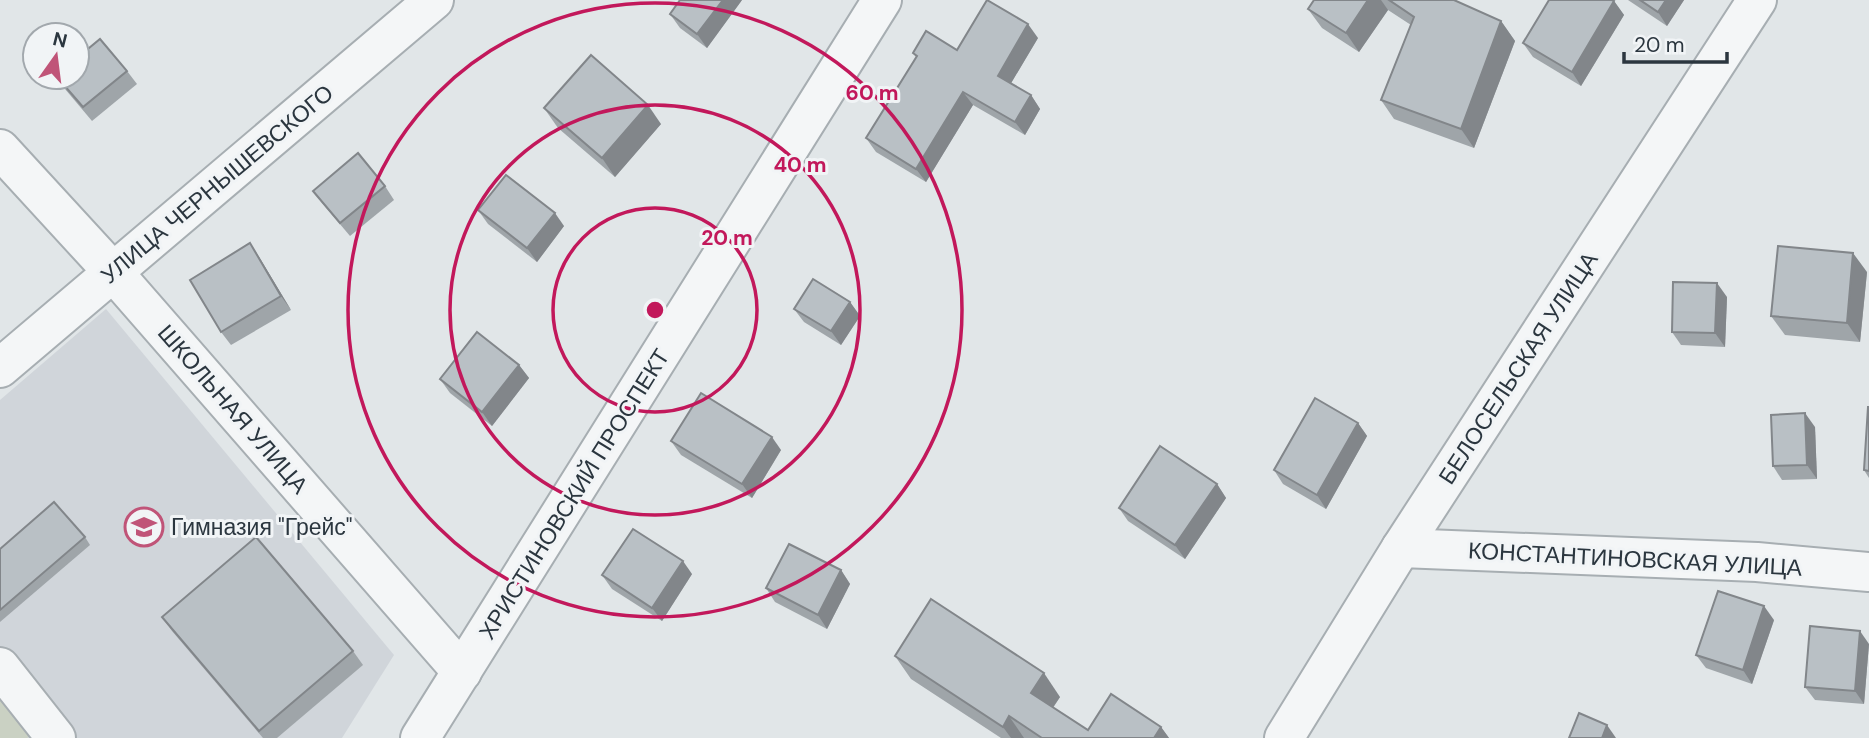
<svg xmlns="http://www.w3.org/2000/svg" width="1869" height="738" font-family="'DM Sans',sans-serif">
<rect width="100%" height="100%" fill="#e1e6e8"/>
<polygon fill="#d0d5da" points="106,309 394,655 342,738 0,738 0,400"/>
<polygon fill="#cad1c3" points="0,673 40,729 27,738 0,738"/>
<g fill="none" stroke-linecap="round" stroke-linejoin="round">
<defs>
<g id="minor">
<polyline points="0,149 113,272 462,672"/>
<polyline points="0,368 434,0"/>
<polyline points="1401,548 1757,562 1869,572"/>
<polyline points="0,667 56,738"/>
<polyline points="420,738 882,0"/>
<polyline points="1284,738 1401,548 1757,0"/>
</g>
</defs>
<use href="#minor" stroke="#a7aeb2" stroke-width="42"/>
<use href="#minor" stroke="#f4f6f7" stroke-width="38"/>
</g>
<g fill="#9fa5a9">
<polygon points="742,0 707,48 680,28 670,14"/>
<polygon points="1314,0 1454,0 1501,21 1515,41 1474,148 1394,119 1381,100 1411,25 1388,10 1359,52 1322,28 1308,9"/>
<polygon points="1628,0 1684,0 1667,26"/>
<polygon points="1614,1 1624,15 1581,86 1533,57 1523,43"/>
<polygon points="1038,38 1011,83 1031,95 1040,109 1025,135 973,105 926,182 876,152 866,138 916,57 913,53 957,50"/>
<polygon points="127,71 137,84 92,121 65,89 57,77"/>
<polygon points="544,108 661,124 615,177 558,128"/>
<polygon points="385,186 394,200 350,236 323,204 313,191"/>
<polygon points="478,210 564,226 537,262 488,224"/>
<polygon points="259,257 291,310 231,345 221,332"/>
<polygon points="1867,272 1860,342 1785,335 1771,316"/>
<polygon points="1727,297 1725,347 1681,345 1672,332"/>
<polygon points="850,302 860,316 841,345 804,322 794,309"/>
<polygon points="519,365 529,378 492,426 450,393 440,379"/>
<polygon points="1869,407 1869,478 1864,470"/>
<polygon points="1358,423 1367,436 1326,509 1283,484 1274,470"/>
<polygon points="1815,427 1817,479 1782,480 1773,466"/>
<polygon points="671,441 781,450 752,498 681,455"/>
<polygon points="1217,484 1226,498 1185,559 1128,521 1119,508"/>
<polygon points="85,537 90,545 0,622 0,549"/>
<polygon points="841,570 850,584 827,629 775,602 766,588"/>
<polygon points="692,574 662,621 612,589 602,575"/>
<polygon points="162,617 353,651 363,665 277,738 263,738 172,631"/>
<polygon points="1774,620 1752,684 1706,668 1696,655"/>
<polygon points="1869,644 1864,704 1815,700 1805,687"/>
<polygon points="895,656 1060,697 1053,708 1088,730 1161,727 1169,738 1001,738 911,679"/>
</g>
<g fill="#82868a">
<polygon points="723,0 742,0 707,48 697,34"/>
<polygon points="1368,0 1381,0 1388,10 1359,52 1346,33"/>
<polygon points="1666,0 1684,0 1667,26 1658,12"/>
<polygon points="1614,1 1624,15 1581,86 1572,72"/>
<polygon points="1501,21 1515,41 1474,148 1461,129"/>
<polygon points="1028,24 1038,38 1007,90 998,76"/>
<polygon points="963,92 973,105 926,182 916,169"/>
<polygon points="1031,95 1040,109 1025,135 1015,122"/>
<polygon points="648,105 661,124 615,177 602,158"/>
<polygon points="555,213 564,226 537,262 527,248"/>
<polygon points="250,243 259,257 291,310 281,296"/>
<polygon points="1853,253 1867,272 1860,342 1847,323"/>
<polygon points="1717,283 1727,297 1725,347 1715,333"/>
<polygon points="850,302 860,316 841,345 831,331"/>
<polygon points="519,365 529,378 492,426 482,412"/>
<polygon points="1805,413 1815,427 1817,479 1807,465"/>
<polygon points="1358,423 1367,436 1326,509 1317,495"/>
<polygon points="772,437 781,450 752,498 742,484"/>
<polygon points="1217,484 1226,498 1185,559 1175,545"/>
<polygon points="683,561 692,574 662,621 652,608"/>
<polygon points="841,570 850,584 827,629 818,615"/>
<polygon points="1764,606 1774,620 1752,684 1743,670"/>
<polygon points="1860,631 1869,644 1864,704 1855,691"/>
<polygon points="1044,673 1060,697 1047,716 1031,693"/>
<polygon points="1009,716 1024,738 1011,738 1003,727"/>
<polygon points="1607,725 1616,738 1602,738"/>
<polygon points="1161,727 1169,738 1154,738"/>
</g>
<g fill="#b9c0c5" stroke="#82868a" stroke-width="2">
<polygon points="680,0 723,0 697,34 670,14"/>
<polygon points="987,0 1028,24 998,76 1031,95 1015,122 963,92 916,169 866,138 917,56 913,53 926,31 957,50"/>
<polygon points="1314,0 1368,0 1346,33 1308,9"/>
<polygon points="1389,0 1454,0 1501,21 1461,129 1381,100 1414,17"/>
<polygon points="1549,0 1612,0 1614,1 1572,72 1523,43"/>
<polygon points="1640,0 1666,0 1658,12"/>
<polygon points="100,39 127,71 83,107 57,77 77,77 77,58"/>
<polygon points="591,55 648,105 602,158 544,108"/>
<polygon points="358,153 385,186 340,223 313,191"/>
<polygon points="506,175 555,213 527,248 478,210"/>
<polygon points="250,243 281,296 221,332 190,280"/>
<polygon points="1778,246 1853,253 1847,323 1771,316"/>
<polygon points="813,279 850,302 831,331 794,309"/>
<polygon points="1673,282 1717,283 1715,333 1672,332"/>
<polygon points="477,332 519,365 482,412 440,379"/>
<polygon points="701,393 772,437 742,484 671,441"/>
<polygon points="1315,398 1358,423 1317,495 1274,470"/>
<polygon points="1868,407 1869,407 1869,471 1864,470"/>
<polygon points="1805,413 1807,465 1773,466 1771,415"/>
<polygon points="1160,446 1217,484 1175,545 1119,508"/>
<polygon points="54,502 85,537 0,610 0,549"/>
<polygon points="633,529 683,561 652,608 602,575"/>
<polygon points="256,537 353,651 259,731 162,617"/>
<polygon points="789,544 841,570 818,615 766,588"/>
<polygon points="1718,591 1764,606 1743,670 1696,655"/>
<polygon points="931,599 1044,673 1031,693 1088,730 1111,694 1161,727 1154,738 1042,738 1009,716 1003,727 895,656"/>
<polygon points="1810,626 1860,631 1855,691 1805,687"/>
<polygon points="1579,713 1607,725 1602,738 1569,738"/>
</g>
<g fill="none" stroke="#c2185b" stroke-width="3.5">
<circle cx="655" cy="310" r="102"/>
<circle cx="655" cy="310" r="205"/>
<circle cx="655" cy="310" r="307"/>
</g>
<defs>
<symbol id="school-ring" viewBox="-11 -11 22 22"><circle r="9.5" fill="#f1f4f6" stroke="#c05478" stroke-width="1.5"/><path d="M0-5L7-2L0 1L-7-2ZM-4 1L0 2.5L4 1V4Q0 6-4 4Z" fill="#c05478"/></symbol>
</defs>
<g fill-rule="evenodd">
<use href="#school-ring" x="122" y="505" width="44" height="44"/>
</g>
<g text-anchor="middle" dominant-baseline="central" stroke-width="6" stroke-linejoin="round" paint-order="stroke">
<g font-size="23" fill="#2b363f" stroke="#f1f4f6">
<text transform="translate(217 184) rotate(-40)">УЛИЦА ЧЕРНЫШЕВСКОГО</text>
<text transform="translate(1518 368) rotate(-57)">БЕЛОСЕЛЬСКАЯ УЛИЦА</text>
<text transform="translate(233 409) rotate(49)">ШКОЛЬНАЯ УЛИЦА</text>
<text transform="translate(574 494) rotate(-58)">ХРИСТИНОВСКИЙ ПРОСПЕКТ</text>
<text transform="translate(1635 559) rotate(3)">КОНСТАНТИНОВСКАЯ УЛИЦА</text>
</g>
<g font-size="23" fill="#2b363f" stroke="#f1f4f6" text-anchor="start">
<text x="171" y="527">Гимназия "Грейс"</text>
</g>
</g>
<circle cx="655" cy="310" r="10" fill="#c2185b" stroke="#f1f4f6" stroke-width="3.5"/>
<g font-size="21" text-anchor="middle" font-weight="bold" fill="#c2185b" stroke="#f1f4f6" stroke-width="6" stroke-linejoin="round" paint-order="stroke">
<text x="872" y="100">60 m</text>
<text x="800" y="172">40 m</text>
<text x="727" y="245">20 m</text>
</g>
<g transform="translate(56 56) rotate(14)"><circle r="33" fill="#f1f4f6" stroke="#a2a8ad" stroke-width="2"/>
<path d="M0-5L12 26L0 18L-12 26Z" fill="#c05478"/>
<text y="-10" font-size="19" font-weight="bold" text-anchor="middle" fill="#2b363f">N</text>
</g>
<path d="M1624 52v10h103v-10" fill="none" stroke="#2b363f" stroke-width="3.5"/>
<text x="1634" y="52" font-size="21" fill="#2b363f" stroke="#f1f4f6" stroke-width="5" paint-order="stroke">20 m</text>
</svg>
